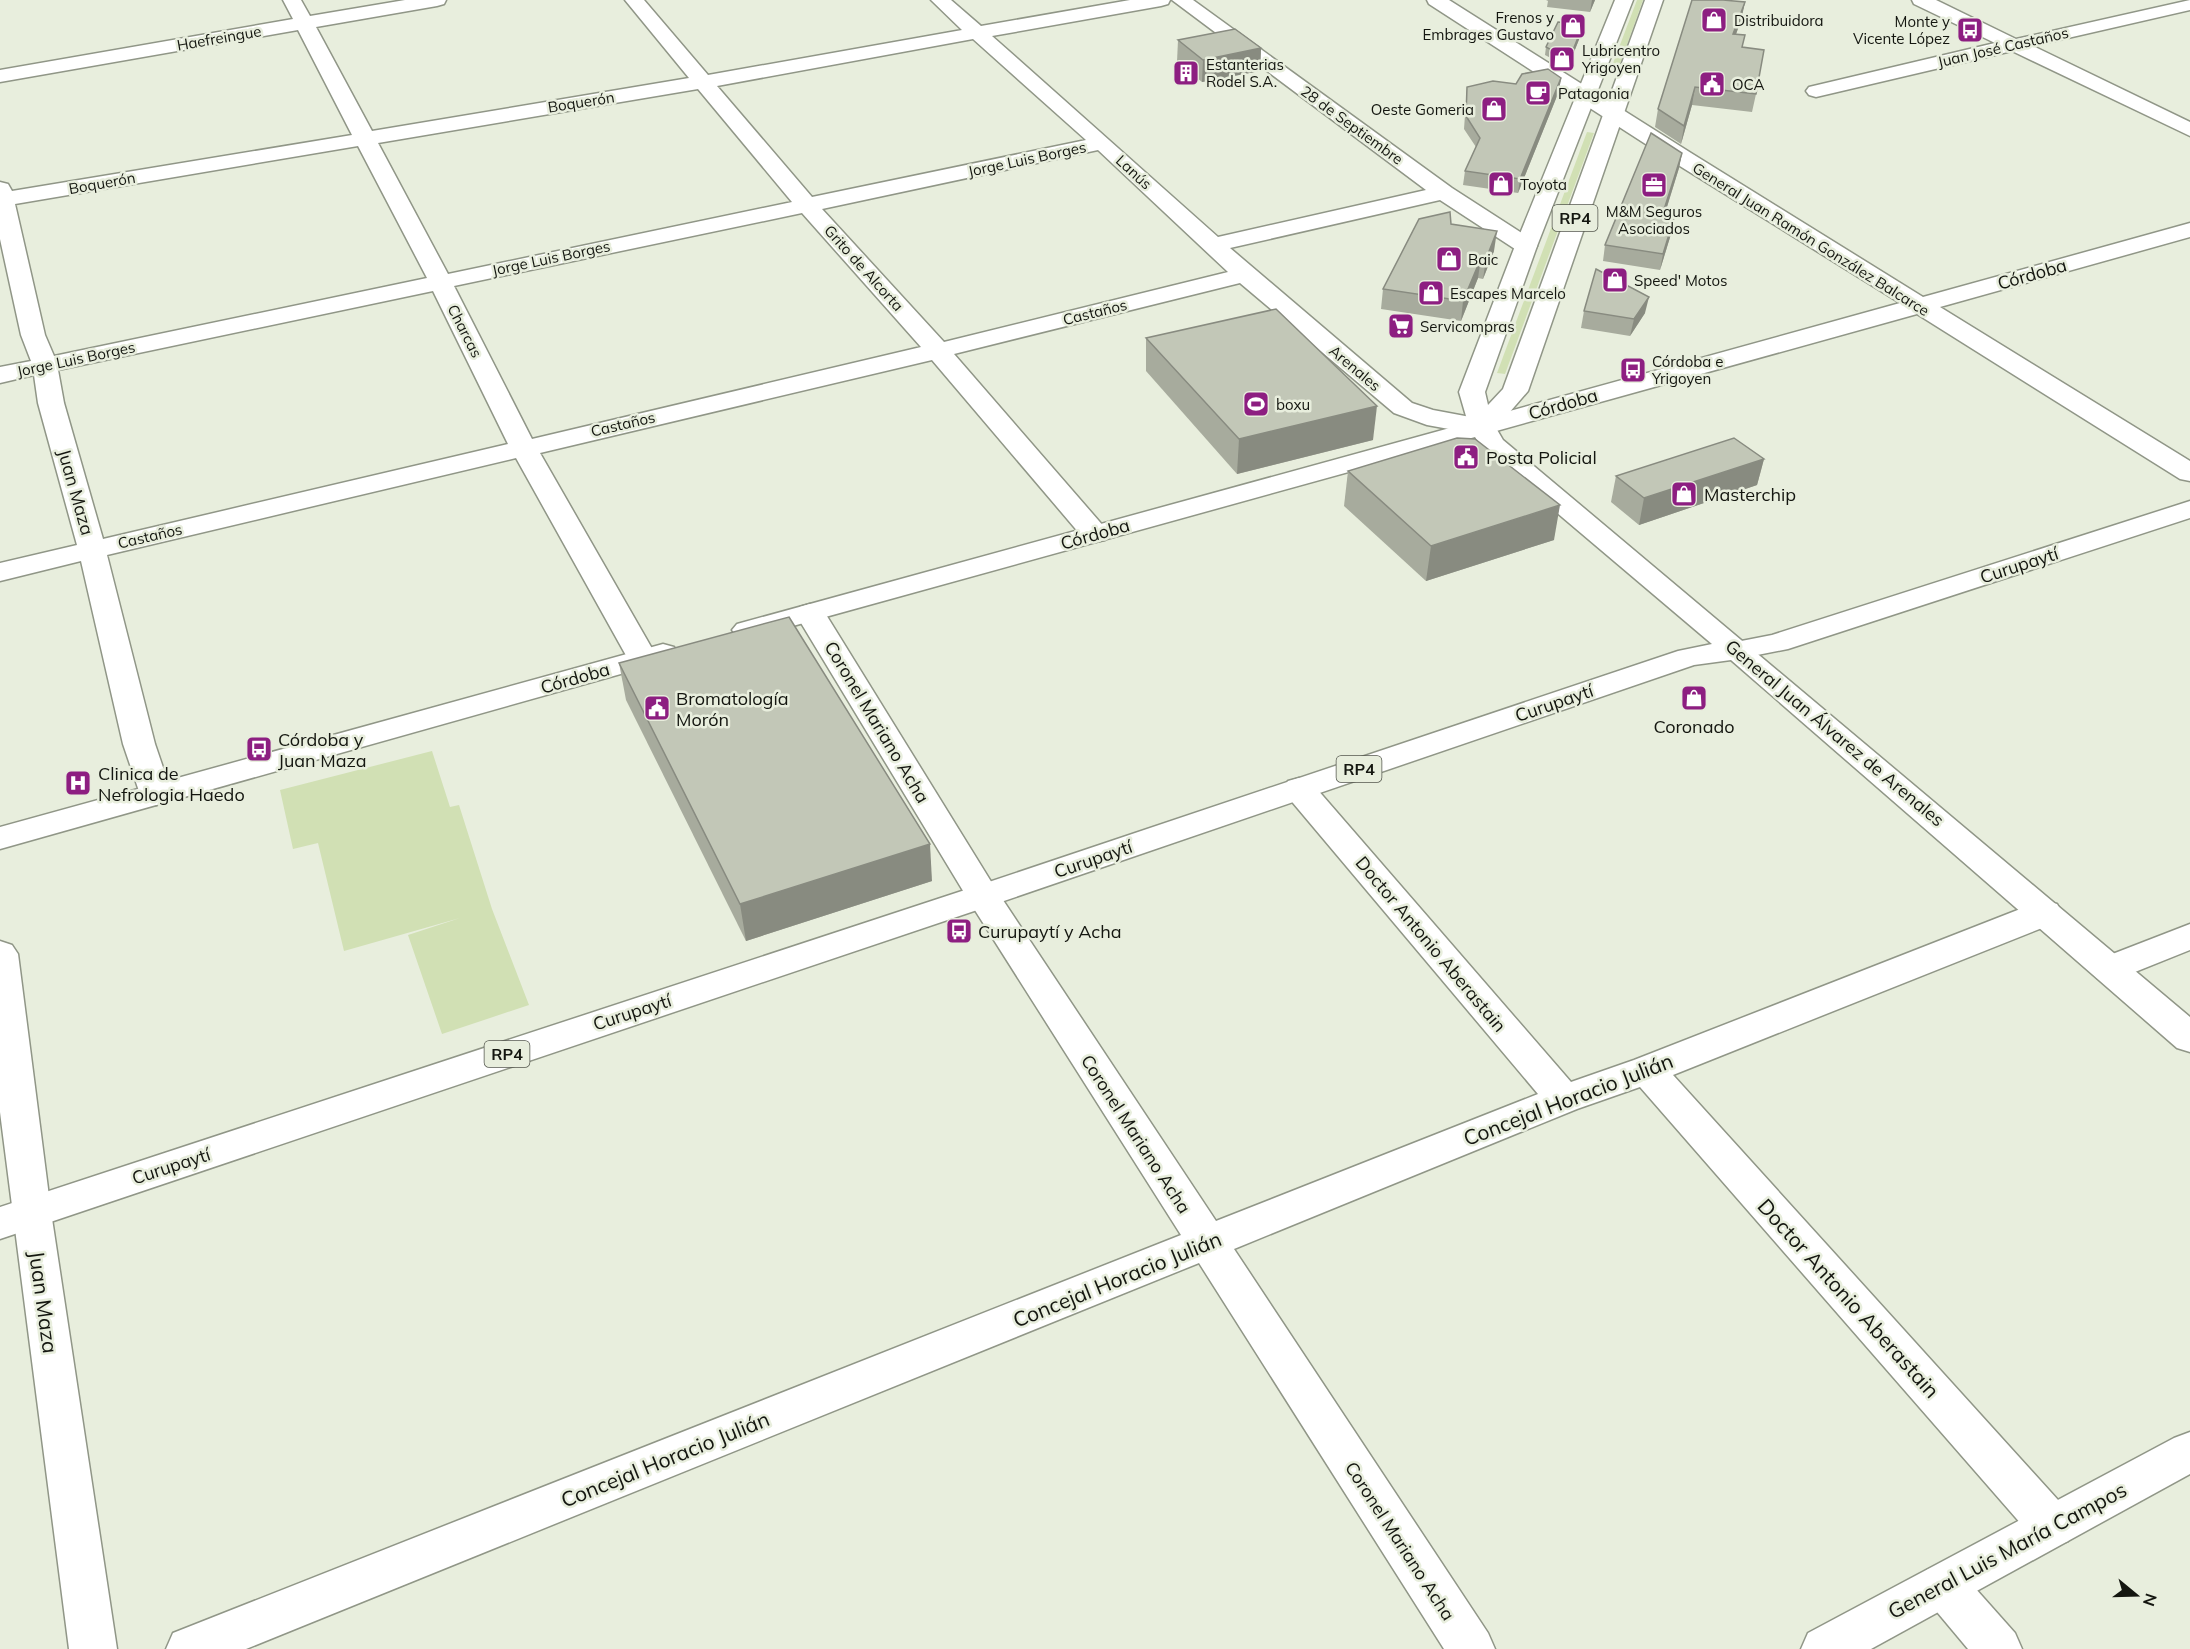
<svg xmlns="http://www.w3.org/2000/svg" width="2190" height="1649" font-family="Mulish,sans-serif">
<rect width="100%" height="100%" fill="#e8eedd"/>
<g fill="#d1e0b4">
<polygon points="1637,0 1643,0 1619,67 1612,66"/>
<polygon points="1587,132 1594,133 1505,374 1497,373"/>
<polygon points="432,751 450,807 459,805 492,909 529,1005 442,1034 408,935 460,918 344,951 318,843 293,849 280,790"/>
</g>
<g fill="none" stroke-linecap="round" stroke-linejoin="round">
<defs>
<g id="minor">
<path d="M283,0H301L310,16L405,0H446L444,4L437,6L316,27L372,131L689,78L625,0H644L708,75L962,30L931,0H951L981,26L1130,0H1170L1168,4L1161,6L992,36L1218,237L1426,190L1172,0H1193L1452,188L1534,241L1537,246L1534,251L1526,253L1518,251L1440,200L1230,248L1412,403L1433,410L1481,419L1900,303L1675,163L1429,4L1427,0H1449L1691,153L1923,297L2190,223V237L1940,307L2190,461V481L2180,479L1917,314L1482,435L1427,425L1394,413L1240,283L954,354L1105,528L1109,534L1105,540L1095,542L1085,540L932,360L540,453L658,659L654,666L643,668L632,666L628,659L516,458L107,555L155,744L172,794L167,802L156,805L145,802L140,794L123,744L81,561L0,581V563L77,545L38,403L34,375L0,383V367L31,361L21,335L0,239V182L8,184L12,191L352,135L298,30L0,82V70L293,19ZM973,39L1086,140L812,197L717,86ZM698,89L792,202L448,274L378,143ZM358,146L427,278L54,356L45,335L15,204ZM1098,150L1228,272L944,342L822,209ZM802,213L921,347L532,439L454,286ZM433,291L508,444L103,539L64,403L58,370Z"/>
<polygon points="1912,0 1936,0 2016,39 2190,0 2190,10 2033,46 2190,122 2190,136 2012,51 1816,97 1809,95 1806,91 1809,87 1995,43 1914,4"/>
<polygon points="2190,501 2190,518 1788,649 1737,659 1726,656 1722,650 1726,644 1772,635"/>
<polygon points="810,604 820,607 825,613 995,888 1216,1221 1538,1094 1288,797 1283,789 1288,781 1299,778 1310,781 1571,1082 1634,1060 2033,904 2045,901 2057,904 2062,913 2057,922 1673,1075 2068,1511 2075,1526 2068,1541 2052,1547 2036,1541 1640,1087 1577,1109 1234,1249 1488,1633 1495,1649 1444,1649 1199,1263 246,1649 166,1649 173,1633 1181,1235 971,904 795,613 800,607"/>
<polygon points="2190,924 2190,950 2110,982 2097,978 2092,969 2097,960"/>
<polygon points="0,941 12,945 18,954 51,1212 117,1649 69,1649 0,1112"/>
<polygon points="1943,1563 1959,1570 2015,1633 2022,1649 1968,1649 1927,1600 1920,1585 1927,1570"/>
</g>
<g id="major">
<polygon points="1615,0 1633,0 1537,246 1485,392 1488,405 1503,389 1645,0 1663,0 1528,391 1496,428 1503,440 2190,1017 2190,1052 2177,1048 1731,660 1694,665 995,904 0,1239 0,1207 971,888 1678,651 1712,644 1484,451 1475,437 757,636 747,639 737,636 732,630 737,624 1468,423 1459,392 1515,246"/>
<polygon points="663,644 674,647 678,653 674,659 0,849 0,827"/>
<polygon points="2190,1432 2190,1474 1871,1649 1801,1649 1808,1633 2174,1438"/>
</g>
</defs>
<use href="#minor" stroke="#909687" stroke-width="3"/>
<use href="#major" stroke="#909687" stroke-width="3"/>
<use href="#minor" fill="#fff" fill-rule="evenodd"/>
<use href="#major" fill="#fff" fill-rule="evenodd"/>
</g>
<g fill="#a7ab9d">
<polygon points="1546,0 1595,0 1590,12 1547,7 1548,1"/>
<polygon points="1745,2 1741,20 1736,34 1742,47 1756,94 1752,112 1692,105 1681,144 1655,127 1658,109"/>
<polygon points="1583,25 1582,32 1568,67 1545,55 1546,47"/>
<polygon points="1178,40 1261,48 1260,71 1202,82 1177,62"/>
<polygon points="1561,78 1559,91 1518,193 1463,185 1465,171 1476,147 1464,129 1467,87 1516,84"/>
<polygon points="1682,153 1679,168 1664,217 1674,218 1671,234 1660,270 1603,261 1605,245"/>
<polygon points="1451,224 1494,251 1483,279 1478,278 1461,321 1381,309 1383,289"/>
<polygon points="1584,311 1645,313 1630,336 1581,328"/>
<polygon points="1146,338 1373,440 1237,474 1146,371"/>
<polygon points="1764,459 1757,485 1639,525 1611,502 1616,476"/>
<polygon points="1348,471 1554,540 1426,581 1344,506"/>
<polygon points="619,663 932,881 746,941 626,700"/>
</g>
<g fill="#888b80">
<polygon points="1592,0 1595,0 1590,12"/>
<polygon points="1745,2 1741,20 1730,51 1733,34"/>
<polygon points="1583,25 1582,32 1568,67 1569,60"/>
<polygon points="1261,48 1260,71 1202,82 1203,60"/>
<polygon points="1561,78 1559,91 1518,193 1520,179"/>
<polygon points="1695,87 1692,105 1681,144 1684,126"/>
<polygon points="1682,153 1679,168 1659,232 1662,216"/>
<polygon points="1674,218 1671,234 1660,270 1663,254"/>
<polygon points="1497,231 1494,251 1483,279 1486,259"/>
<polygon points="1481,258 1478,278 1461,321 1463,301"/>
<polygon points="1649,297 1645,313 1630,336 1634,319"/>
<polygon points="1377,406 1373,440 1237,474 1239,439"/>
<polygon points="1764,459 1757,485 1639,525 1644,498"/>
<polygon points="1560,505 1554,540 1426,581 1431,546"/>
<polygon points="930,844 932,881 746,941 740,904"/>
</g>
<g fill="#c2c7b7" stroke="#888b80" stroke-width="1.5">
<polygon points="1692,0 1723,0 1745,2 1733,34 1745,35 1742,47 1764,50 1756,94 1695,87 1684,126 1658,109"/>
<polygon points="1558,22 1583,25 1569,60 1546,47"/>
<polygon points="1235,29 1261,48 1203,60 1178,40"/>
<polygon points="1548,69 1561,78 1520,179 1465,171 1480,138 1466,116 1467,87 1493,81 1516,84 1522,74"/>
<polygon points="1651,133 1682,153 1662,216 1674,218 1663,254 1605,245"/>
<polygon points="1450,212 1451,224 1497,231 1486,259 1481,258 1463,301 1383,289 1419,219"/>
<polygon points="1596,269 1649,297 1634,319 1584,311"/>
<polygon points="1276,309 1377,406 1239,439 1146,338"/>
<polygon points="1457,438 1475,439 1560,505 1431,546 1348,471"/>
<polygon points="1734,438 1764,459 1644,498 1616,476"/>
<polygon points="789,617 930,844 740,904 619,663"/>
</g>
<defs>
<symbol id="shop-square" viewBox="-11 -11 22 22"><rect x="-9" y="-9" width="18" height="18" rx="4" fill="#8d1e81" stroke="#e8eedd"/><path d="M-5-2.5h2.3a2.7 3.5 0 0 1 5.4 0H5L5.5 6h-11ZM-1.5-2.5h3a1.5 2.3 0 0 0-3 0Z" fill="#fff"/></symbol>
<symbol id="bus-square" viewBox="-11 -11 22 22"><rect x="-9" y="-9" width="18" height="18" rx="4" fill="#8d1e81" stroke="#e8eedd"/><path d="M-5-6H5V4H4V6H2V4H-2V6H-4V4H-5ZM-3.5-4V0h7V-4ZM-3.5 1.2v1.5H-2V1.2ZM2 1.2v1.5H3.5V1.2Z" fill="#fff"/></symbol>
<symbol id="building-square" viewBox="-11 -11 22 22"><rect x="-9" y="-9" width="18" height="18" rx="4" fill="#8d1e81" stroke="#e8eedd"/><path d="M-4-6H4V6H1V3H-1V6H-4ZM-2.5-4.3h1.7v1.8h-1.7ZM.8-4.3h1.7v1.8H.8ZM-2.5-1h1.7V.8h-1.7ZM.8-1h1.7V.8H.8Z" fill="#fff"/></symbol>
<symbol id="civic-square" viewBox="-11 -11 22 22"><rect x="-9" y="-9" width="18" height="18" rx="4" fill="#8d1e81" stroke="#e8eedd"/><path d="M-.6-6.5H3V-4.5H.6V-3L4-1V1h2V6H-6V1h2V-1L-.6-3ZM-1.2 2.5V6h2.4V2.5Z" fill="#fff"/></symbol>
<symbol id="cafe-square" viewBox="-11 -11 22 22"><rect x="-9" y="-9" width="18" height="18" rx="4" fill="#8d1e81" stroke="#e8eedd"/><path d="M-5.5-4.5H6V0H3Q3 3.5 0 3.5H-2.5Q-5.5 3.5-5.5 0ZM3-3.2v2h1.7v-2ZM-6 4.5H4V6H-6Z" fill="#fff"/></symbol>
<symbol id="office-square" viewBox="-11 -11 22 22"><rect x="-9" y="-9" width="18" height="18" rx="4" fill="#8d1e81" stroke="#e8eedd"/><path d="M-6-3h4V-5.5h4V-3h4V5H-6ZM-1-4.5V-3h2v-1.5ZM-6 0V1H6V0Z" fill="#fff"/></symbol>
<symbol id="supermarket-square" viewBox="-11 -11 22 22"><rect x="-9" y="-9" width="18" height="18" rx="4" fill="#8d1e81" stroke="#e8eedd"/><path d="M-6-5.5h2.5l.6 2H6L4.5 2H-2.5L-4.4-4H-6ZM-1.5 3.2a1.3 1.3 0 1 0 .1 0ZM3 3.2a1.3 1.3 0 1 0 .1 0Z" fill="#fff"/></symbol>
<symbol id="stadium-square" viewBox="-11 -11 22 22"><rect x="-9" y="-9" width="18" height="18" rx="4" fill="#8d1e81" stroke="#e8eedd"/><path d="M0-5a6.5 5 0 1 0 0 10a6.5 5 0 1 0 0-10ZM-3.5-1.8h7v3.6h-7Z" fill="#fff"/></symbol>
<symbol id="hospital-square" viewBox="-11 -11 22 22"><rect x="-9" y="-9" width="18" height="18" rx="4" fill="#8d1e81" stroke="#e8eedd"/><path d="M-5-5h3v3.5h4V-5h3V5h-3V1.5h-4V5h-3Z" fill="#fff"/></symbol>
</defs>
<g fill-rule="evenodd">
<use href="#shop-square" x="1699" y="5" width="30" height="30"/>
<use href="#shop-square" x="1558" y="11" width="30" height="30"/>
<use href="#bus-square" x="1955" y="15" width="30" height="30"/>
<use href="#shop-square" x="1547" y="44" width="30" height="30"/>
<use href="#building-square" x="1171" y="58" width="30" height="30"/>
<use href="#civic-square" x="1697" y="69" width="30" height="30"/>
<use href="#cafe-square" x="1523" y="78" width="30" height="30"/>
<use href="#shop-square" x="1479" y="94" width="30" height="30"/>
<use href="#shop-square" x="1486" y="169" width="30" height="30"/>
<use href="#office-square" x="1639" y="170" width="30" height="30"/>
<use href="#shop-square" x="1434" y="244" width="30" height="30"/>
<use href="#shop-square" x="1600" y="265" width="30" height="30"/>
<use href="#shop-square" x="1416" y="278" width="30" height="30"/>
<use href="#supermarket-square" x="1386" y="311" width="30" height="30"/>
<use href="#bus-square" x="1618" y="355" width="30" height="30"/>
<use href="#stadium-square" x="1241" y="389" width="30" height="30"/>
<use href="#civic-square" x="1451" y="442" width="30" height="30"/>
<use href="#shop-square" x="1669" y="479" width="30" height="30"/>
<use href="#shop-square" x="1679" y="683" width="30" height="30"/>
<use href="#civic-square" x="642" y="693" width="30" height="30"/>
<use href="#bus-square" x="244" y="734" width="30" height="30"/>
<use href="#hospital-square" x="63" y="768" width="30" height="30"/>
<use href="#bus-square" x="944" y="916" width="30" height="30"/>
</g>
<g text-anchor="middle" dominant-baseline="central" stroke-width="5" stroke-linejoin="round" paint-order="stroke">
<g font-size="15" fill="#141610" stroke="#e8eedd" text-anchor="start">
<text x="1554" y="17" text-anchor="end">Frenos y<tspan x="1554" dy="17">Embrages Gustavo</tspan></text>
<text x="1734" y="20">Distribuidora</text>
<text x="1950" y="21" text-anchor="end">Monte y<tspan x="1950" dy="17">Vicente López</tspan></text>
<text x="1582" y="50">Lubricentro<tspan x="1582" dy="17">Yrigoyen</tspan></text>
<text x="1206" y="64">Estanterias<tspan x="1206" dy="17">Rodel S.A.</tspan></text>
<text x="1732" y="84">OCA</text>
<text x="1558" y="93">Patagonia</text>
<text x="1474" y="109" text-anchor="end">Oeste Gomeria</text>
<text x="1520" y="184">Toyota</text>
<text x="1654" y="211" text-anchor="middle">M&amp;M Seguros<tspan x="1654" dy="17">Asociados</tspan></text>
<text x="1468" y="259">Baic</text>
<text x="1634" y="280">Speed' Motos</text>
<text x="1450" y="293">Escapes Marcelo</text>
<text x="1420" y="326">Servicompras</text>
<text x="1652" y="361">Córdoba e<tspan x="1652" dy="17">Yrigoyen</tspan></text>
<text x="1276" y="404">boxu</text>
</g>
<g font-size="15" fill="#141610" stroke="#e8eedd">
<text transform="translate(219 38) rotate(-10)">Haefreingue</text>
<text transform="translate(2003 47) rotate(-13)">Juan José Castaños</text>
<text transform="translate(581 102) rotate(-9)">Boquerón</text>
<text transform="translate(1352 125) rotate(36)">28 de Septiembre</text>
<text transform="translate(1027 159) rotate(-12)">Jorge Luis Borges</text>
<text transform="translate(1134 172) rotate(43)">Lanús</text>
<text transform="translate(102 183) rotate(-10)">Boquerón</text>
<text transform="translate(1811 239) rotate(32)">General Juan Ramón González Balcarce</text>
<text transform="translate(551 258) rotate(-12)">Jorge Luis Borges</text>
<text transform="translate(864 268) rotate(48)">Grito de Alcorta</text>
<text transform="translate(1095 312) rotate(-14)">Castaños</text>
<text transform="translate(465 331) rotate(63)">Charcas</text>
<text transform="translate(76 359) rotate(-12)">Jorge Luis Borges</text>
<text transform="translate(1355 368) rotate(40)">Arenales</text>
<text transform="translate(623 424) rotate(-13)">Castaños</text>
<text transform="translate(150 536) rotate(-13)">Castaños</text>
</g>
<g fill="#e8eedd" stroke="#54574e" stroke-width="1.5">
<rect x="1552.5" y="205" width="45" height="26" rx="4.5"/>
<rect x="1336.5" y="756" width="45" height="26" rx="4.5"/>
<rect x="484.5" y="1041" width="45" height="26" rx="4.5"/>
</g>
<g font-size="16" font-weight="bold" fill="#141610">
<text x="1575" y="218">RP4</text>
<text x="1359" y="769">RP4</text>
<text x="507" y="1054">RP4</text>
</g>
<g font-size="18" fill="#141610" stroke="#e8eedd">
<text transform="translate(2032 274) rotate(-16)">Córdoba</text>
<text transform="translate(1563 404) rotate(-16)">Córdoba</text>
<text transform="translate(76 492) rotate(74)">Juan Maza</text>
<text transform="translate(1095 534) rotate(-16)">Córdoba</text>
<text transform="translate(2019 565) rotate(-18)">Curupaytí</text>
<text transform="translate(575 678) rotate(-16)">Córdoba</text>
<text transform="translate(1554 703) rotate(-19)">Curupaytí</text>
<text transform="translate(877 722) rotate(59)">Coronel Mariano Acha</text>
<text transform="translate(1835 733) rotate(40)">General Juan Álvarez de Arenales</text>
<text transform="translate(1093 859) rotate(-19)">Curupaytí</text>
<text transform="translate(1431 944) rotate(50)">Doctor Antonio Aberastain</text>
<text transform="translate(632 1012) rotate(-18)">Curupaytí</text>
<text transform="translate(1136 1134) rotate(57)">Coronel Mariano Acha</text>
<text transform="translate(171 1166) rotate(-18)">Curupaytí</text>
<text transform="translate(1400 1541) rotate(57)">Coronel Mariano Acha</text>
</g>
<g font-size="18" fill="#141610" stroke="#e8eedd" text-anchor="start">
<text x="1486" y="457">Posta Policial</text>
<text x="1704" y="494">Masterchip</text>
<text x="676" y="698">Bromatología<tspan x="676" dy="21">Morón</tspan></text>
<text x="1694" y="726" text-anchor="middle">Coronado</text>
<text x="278" y="739">Córdoba y<tspan x="278" dy="21">Juan Maza</tspan></text>
<text x="98" y="773">Clinica de<tspan x="98" dy="21">Nefrologia Haedo</tspan></text>
<text x="978" y="931">Curupaytí y Acha</text>
</g>
<g font-size="21" fill="#141610" stroke="#e8eedd">
<text transform="translate(1568 1099) rotate(-21)">Concejal Horacio Julián</text>
<text transform="translate(1117 1279) rotate(-22)">Concejal Horacio Julián</text>
<text transform="translate(1849 1298) rotate(48)">Doctor Antonio Aberastain</text>
<text transform="translate(44 1302) rotate(82)">Juan Maza</text>
<text transform="translate(665 1459) rotate(-22)">Concejal Horacio Julián</text>
<text transform="translate(2007 1550) rotate(-28)">General Luis María Campos</text>
</g>
</g>
<g transform="translate(2136 1595) rotate(109)" stroke="#e8eedd" stroke-width="4.5" paint-order="stroke">
<path d="M0-4.5L10 22L0 15L-10 22Z" fill="#141610"/>
<text y="-9" font-size="16" font-weight="bold" text-anchor="middle" fill="#141610">N</text>
</g>
</svg>
